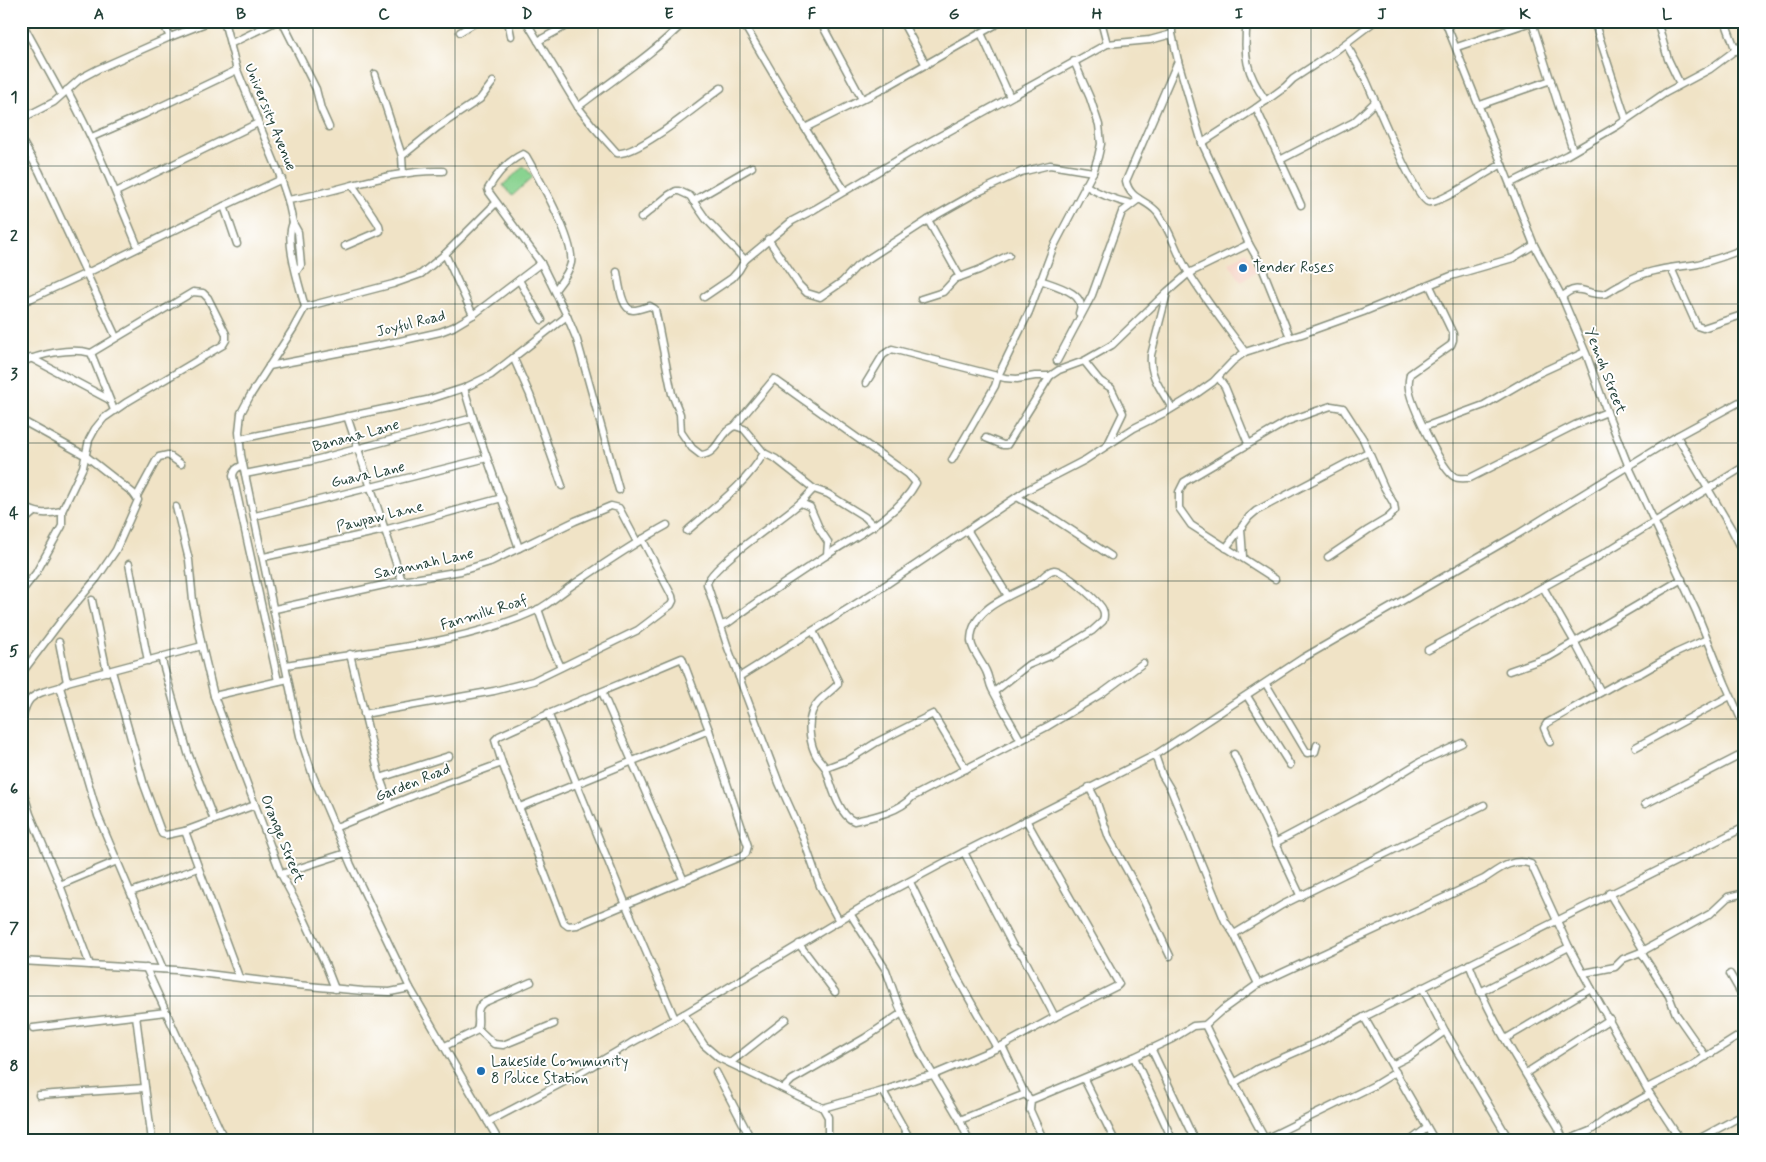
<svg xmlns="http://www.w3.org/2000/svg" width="1766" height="1162" font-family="Mynerve,sans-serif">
<rect width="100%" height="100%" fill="#fff"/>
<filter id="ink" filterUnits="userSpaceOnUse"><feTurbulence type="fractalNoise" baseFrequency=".02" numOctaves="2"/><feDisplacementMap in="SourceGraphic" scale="10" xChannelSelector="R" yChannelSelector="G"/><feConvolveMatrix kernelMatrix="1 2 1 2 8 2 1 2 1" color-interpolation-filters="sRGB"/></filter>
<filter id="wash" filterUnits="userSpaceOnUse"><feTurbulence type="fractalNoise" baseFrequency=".0096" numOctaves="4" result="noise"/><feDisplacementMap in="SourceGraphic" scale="20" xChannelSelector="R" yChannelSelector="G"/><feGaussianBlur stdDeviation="1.12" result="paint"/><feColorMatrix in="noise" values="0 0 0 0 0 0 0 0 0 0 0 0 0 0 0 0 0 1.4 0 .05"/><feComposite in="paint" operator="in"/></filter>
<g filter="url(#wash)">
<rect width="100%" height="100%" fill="#f0e3c6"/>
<polygon fill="#f5d2c3" points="1246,252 1256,272 1241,282 1229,263"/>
<polygon fill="#89d390" stroke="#548862" points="524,166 533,177 512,196 503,185"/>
</g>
<g filter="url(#ink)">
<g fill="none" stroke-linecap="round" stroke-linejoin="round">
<defs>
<g id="minor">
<polyline points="21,21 61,94"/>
<polyline points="162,21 170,37"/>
<polyline points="224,21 237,70 279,173 288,200 293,223 298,232 301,265 297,271"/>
<polyline points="282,21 316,89 321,109 329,127"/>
<polyline points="508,21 511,36"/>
<path d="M526,21L578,107L593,126L617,153C636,157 703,101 721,88"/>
<polyline points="742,21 805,128 845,191"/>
<polyline points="820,21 862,99"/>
<polyline points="902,21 926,65"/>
<polyline points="1101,21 1107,44"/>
<polyline points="1172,21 1172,34 1178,61 1202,143 1249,244 1261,265 1290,337"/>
<path d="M1247,21C1243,55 1246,73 1266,101"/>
<polyline points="1445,21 1534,245 1562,297 1587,356 1607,412 1628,465 1696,611 1725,683 1745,728"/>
<polyline points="1594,21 1626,119"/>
<polyline points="1657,21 1668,59 1680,84"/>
<polyline points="1725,21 1736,51"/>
<polyline points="1532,22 1573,151"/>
<polyline points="460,32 478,21"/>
<polyline points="981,33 1010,97"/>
<polyline points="538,41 575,21"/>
<polyline points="230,44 277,21"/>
<path d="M1346,44C1353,56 1360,68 1366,80C1374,98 1415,198 1428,202C1439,205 1489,171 1502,164"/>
<polyline points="1457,47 1534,21"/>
<path d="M1178,61L1126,181C1130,200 1146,199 1157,212C1170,229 1176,252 1187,270C1204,298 1225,325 1245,352"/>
<polyline points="375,74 402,156 403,174"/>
<path d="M67,90C95,141 116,194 138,247"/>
<polyline points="1480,105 1551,80"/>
<path d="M578,107C615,78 652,55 685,21"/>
<polyline points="1256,108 1301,205"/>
<polyline points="21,119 54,102 81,78 98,69 170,37 211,21"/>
<polyline points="805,128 879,91 1002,21"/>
<polyline points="92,137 145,114 237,70"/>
<polyline points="21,139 39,171 116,337"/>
<polyline points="1202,143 1256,108 1285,87 1293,79 1334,52 1375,21"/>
<polyline points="402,156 438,127 480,99 493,82"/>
<polyline points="1280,160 1354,122 1375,102"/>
<polyline points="1511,183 1567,155 1617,126 1665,93 1710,69 1745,43"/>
<path d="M1085,185C1100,195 1115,200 1132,204"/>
<polyline points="116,192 258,123"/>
<path d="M288,200C340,192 390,169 443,171"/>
<polyline points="693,201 752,167"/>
<polyline points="224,206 237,244"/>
<polyline points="641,218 669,195 676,191 679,191 690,196 706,219 745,260"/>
<polyline points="928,220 960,277"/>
<path d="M293,223C284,241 300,287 305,307L293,329L250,396L241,413L239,432L241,455L293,703L300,736L313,776L351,865L410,988L499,1141"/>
<polyline points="768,239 799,285 807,293 820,297 842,282 857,266 928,220 974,194 1021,172 1050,165 1093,172"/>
<polyline points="345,246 380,231 379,225 353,186"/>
<polyline points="445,254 473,315"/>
<polyline points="1671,268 1697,326 1703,328 1745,314"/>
<path d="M617,272C619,281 621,312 634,310C639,310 645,307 650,306L655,309L672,394L680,414L681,432L692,448L701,455C719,454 720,431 735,426L744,429L764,453C746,484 714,507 687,531"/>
<polyline points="519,280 542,320"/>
<path d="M1040,280C1053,285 1089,293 1079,313"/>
<path d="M1430,286L1453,334V340L1451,345L1410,374C1409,379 1408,383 1409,389C1411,404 1442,471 1455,477C1458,479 1465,478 1470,478L1575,425L1607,412"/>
<path d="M1167,293L1151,355C1149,376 1162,391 1172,408"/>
<polyline points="704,297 732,278 739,270 745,260 792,221 815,209 911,152 1107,44 1150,40 1172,34"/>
<path d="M1562,297C1578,281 1586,296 1604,294C1610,293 1615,287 1621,285C1627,281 1634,277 1641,275C1659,268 1679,267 1698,264C1714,260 1729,255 1745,248"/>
<polyline points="921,299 943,292 955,279 979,270 1009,255"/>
<polyline points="21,303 87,273 224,206 282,179"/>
<polyline points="305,307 393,284 421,274 445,254 496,203"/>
<polyline points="567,316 577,340 619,490"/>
<polyline points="31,358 108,399"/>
<polyline points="514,359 530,395 562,486"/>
<polyline points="1057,361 1092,295 1122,212 1139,199"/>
<polyline points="1084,361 1100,381 1111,388 1123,413 1108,444"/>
<path d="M21,363C39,354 72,347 91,353L114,410"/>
<polyline points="269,366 400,341 440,332 453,327 473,315 541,263"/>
<polyline points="1218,377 1225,387 1248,443"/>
<polyline points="866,383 883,355 892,349 1005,378 1017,379 1035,376 1050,376 1059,370 1084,361 1112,345 1167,292 1189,273 1249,244"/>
<polyline points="464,388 473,418 519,548"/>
<polyline points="347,416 402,581"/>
<polyline points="21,420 86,456 133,493 138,500 116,550 97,578 61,621 21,674"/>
<polyline points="1424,427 1484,405 1537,374 1585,352"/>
<polyline points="1677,436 1731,528 1745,555"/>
<polyline points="986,438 1003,445 1007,445 1050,376"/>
<path d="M240,439L427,400L464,388L491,375L567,316L541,263L489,192L488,189C496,175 508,161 523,154L526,156C538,177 575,240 571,263C569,273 561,282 555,290"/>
<polyline points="764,453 776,459 814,489 828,494 865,517 874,526"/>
<polyline points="952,460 995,386 998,376 1029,312 1053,248 1093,172 1098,157 1101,144 1099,125 1090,98 1074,61"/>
<path d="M243,465C237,468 234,469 233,476L278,681"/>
<polyline points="245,474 311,461 473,418"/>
<path d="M814,489C809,493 805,499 800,503C784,518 710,566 707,584L728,648L779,783L801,832L820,886L839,921"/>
<polyline points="137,496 156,461 159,457 168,455 181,464"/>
<polyline points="1017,497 1050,516 1111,556"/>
<polyline points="801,503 810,507 820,530 828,542 827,555"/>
<path d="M21,505C36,514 45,515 62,511"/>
<polyline points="176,507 189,560 193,601 202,646 214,696 281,874 300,910 326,966 335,989"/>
<polyline points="255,516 487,458"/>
<polyline points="21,523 34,512"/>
<polyline points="1241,528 1243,557"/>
<polyline points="968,531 1008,596"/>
<polyline points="1226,548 1249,517 1256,511 1368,452"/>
<polyline points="264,557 384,530 502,498"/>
<polyline points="129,564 148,661"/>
<polyline points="1275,579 1191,525 1179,508 1179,492 1184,482 1288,421 1331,406 1343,408 1363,439 1384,487 1394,504 1395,511 1388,518 1368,530 1328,557"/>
<polyline points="1543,587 1574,641 1601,692"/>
<polyline points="21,592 36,573 62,526 62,511 83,467 89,440 95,429 104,418 127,402 223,345 226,340 226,334 208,298 203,293 193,292 91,353"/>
<polyline points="92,600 107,672"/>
<polyline points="275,609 402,581 461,571 490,562 575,521 611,506 619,508 637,542"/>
<polyline points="538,609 551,646 561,667"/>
<path d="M721,625L728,623C760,599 793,577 827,555C857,535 898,516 916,483L908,474L774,379L735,426"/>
<path d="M813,631L838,681V684C830,693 816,700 812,712C807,725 810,745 817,757C820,761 824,765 826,769C831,784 839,816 854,821C873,817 899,812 912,797L1048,726L1101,694L1143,663"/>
<polyline points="59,642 67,682"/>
<polyline points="1428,650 1596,558 1745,466"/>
<polyline points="350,654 380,778 390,805"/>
<polyline points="161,657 188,753 214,820"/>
<path d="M682,658L709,730L748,846L746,853L742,856L577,925L568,926L564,923L502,763L495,740L499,736C559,708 621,684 682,658Z"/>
<path d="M286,665C369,650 459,646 537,610C549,604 560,594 571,586C602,565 634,543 667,525"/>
<polyline points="112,671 144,785 162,834 166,835 185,831 239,977"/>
<polyline points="1509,671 1549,657 1682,579"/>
<polyline points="739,677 881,588 1027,490 1085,460 1134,428 1168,411 1196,394 1213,382 1233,361 1245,352 1302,334 1363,312 1451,276 1513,258 1534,245"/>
<polyline points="1266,684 1307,753 1315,752 1317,745"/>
<polyline points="602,692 684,881"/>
<path d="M994,692L1028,665L1050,656L1092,631L1103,621C1104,617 1105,614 1103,610C1100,602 1062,569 1054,570C1046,571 1042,580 1035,583C1011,596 971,607 971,641C972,651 982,662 986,671C989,677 989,683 992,689C1001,706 1011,723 1020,739"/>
<polyline points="214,696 288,679"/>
<polyline points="1247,696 1290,765"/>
<polyline points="548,713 626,905 675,1019"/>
<polyline points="364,714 494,691 533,681 638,630 671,605 673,601 672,596 642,539"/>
<path d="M21,729C25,696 30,695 60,687"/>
<polyline points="1550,742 1544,728 1547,723 1621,681 1641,673 1676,653 1707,639"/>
<polyline points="1636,747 1730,696"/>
<polyline points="1234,754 1301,897"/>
<polyline points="1155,755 1162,775 1171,790 1225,921 1234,934 1258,984"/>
<polyline points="826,768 850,759 877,742 933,714 966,769"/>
<polyline points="380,778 449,756"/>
<polyline points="21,784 30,814 60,885 90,965"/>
<polyline points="1089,787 1096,800 1109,838 1142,897 1170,956"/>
<polyline points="1645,804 1745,753"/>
<polyline points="520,807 709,730"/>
<polyline points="334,828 417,794 502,763"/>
<polyline points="185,831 255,805"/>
<polyline points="1275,843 1367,794 1420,762 1462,743"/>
<polyline points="964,852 1013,946 1023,956 1055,1017"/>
<polyline points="281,874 346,853"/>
<polyline points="910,882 954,972 997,1048"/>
<polyline points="60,885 117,861"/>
<polyline points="131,892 198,868"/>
<polyline points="1609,893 1644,951"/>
<polyline points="851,915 886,970 898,1004 921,1054 960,1120 969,1141"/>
<polyline points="1234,934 1282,905 1484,805"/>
<polyline points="799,944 835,992"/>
<polyline points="1641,952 1669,996 1676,1014 1706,1057"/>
<polyline points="21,961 176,970 297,985 363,991 390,992 410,988"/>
<path d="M1469,964C1491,1022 1526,1074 1558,1127L1564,1141"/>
<polyline points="146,968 225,1141"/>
<polyline points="163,969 98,816 60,687 67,682 202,646"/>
<polyline points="1584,973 1615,967 1623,959 1641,952 1710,914 1728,897 1745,893"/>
<polyline points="1730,974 1745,1000"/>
<polyline points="1422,987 1445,1031 1510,1141"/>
<polyline points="1480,992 1569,947"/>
<polyline points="684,1014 704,1045 719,1058 823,1108 828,1117 828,1141"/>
<polyline points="136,1016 152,1141"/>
<polyline points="1364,1017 1745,827"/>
<path d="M1205,1025C1224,1064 1245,1102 1266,1141"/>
<polyline points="33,1028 166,1012"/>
<polyline points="478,1029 494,1044 503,1045 554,1024"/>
<polyline points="1505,1039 1591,988"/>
<path d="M445,1046L476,1031C482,1022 473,1011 483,1003L531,982"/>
<polyline points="1002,1046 1055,1017 1117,986 1119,984 1026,820"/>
<polyline points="1151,1048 1195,1141"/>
<polyline points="1134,1057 1173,1141"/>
<polyline points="730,1063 786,1019"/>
<polyline points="1392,1065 1410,1056 1445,1031"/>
<polyline points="716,1072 752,1141"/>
<polyline points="1526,1073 1610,1019"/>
<polyline points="1084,1079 1115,1141"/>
<polyline points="1234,1083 1257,1069 1319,1042 1364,1017 1435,1141"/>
<polyline points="784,1088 792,1080 865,1038 902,1013"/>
<polyline points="1647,1088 1691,1066 1745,1032"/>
<polyline points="883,1091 911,1141"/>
<polyline points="39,1095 145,1088"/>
<path d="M1031,1100L1134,1057L1172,1039L1193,1026L1205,1025L1222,1010L1258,984L1484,879C1499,869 1513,857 1531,864L1569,947L1591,988L1650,1094L1681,1141"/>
<polyline points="1031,1100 1030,1110 1044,1141"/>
<polyline points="823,1108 883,1091 919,1078 933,1075 1002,1046 1025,1094 1031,1100"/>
<polyline points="1741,1116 1745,1124"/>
<polyline points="960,1120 1025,1094"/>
<polyline points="488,1122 577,1075 631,1043 684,1014 865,905 964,852 1155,755 1303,658 1518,534 1677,436 1745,399"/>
<polyline points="1265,1139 1373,1086 1396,1072"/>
<polyline points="1410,1141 1427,1128"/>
<polyline points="1565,1141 1590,1131 1609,1117 1650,1094"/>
<polyline points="1665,1141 1676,1133"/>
<polyline points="1695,1141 1745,1114"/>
</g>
</defs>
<use href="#minor" stroke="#88907d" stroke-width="9"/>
<use href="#minor" stroke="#fff" stroke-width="6"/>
</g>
</g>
<path fill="none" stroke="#1f3d34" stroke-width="1" stroke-opacity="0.55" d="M170,21V1141M313,21V1141M455,21V1141M598,21V1141M740,21V1141M883,21V1141M1026,21V1141M1168,21V1141M1311,21V1141M1453,21V1141M1596,21V1141M21,166H1745M21,304H1745M21,443H1745M21,581H1745M21,719H1745M21,858H1745M21,996H1745"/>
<g fill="#1f6fb2" stroke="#fff" stroke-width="2">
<circle cx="1243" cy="268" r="5"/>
<circle cx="481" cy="1071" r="5"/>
</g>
<g text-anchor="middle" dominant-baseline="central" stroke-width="4" stroke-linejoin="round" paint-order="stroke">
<g font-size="15" fill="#1f3d34" stroke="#fff">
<text transform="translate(270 117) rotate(68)">University Avenue</text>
<text transform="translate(411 324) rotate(-14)">Joyful Road</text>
<text transform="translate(1605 371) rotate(69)">Yemoh Street</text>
<text transform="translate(356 436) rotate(-15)">Banana Lane</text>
<text transform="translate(368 475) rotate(-13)">Guava Lane</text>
<text transform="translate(380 517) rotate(-14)">Pawpaw Lane</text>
<text transform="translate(424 564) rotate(-12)">Savannah Lane</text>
<text transform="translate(484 613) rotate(-17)">Fanmilk Roaf</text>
<text transform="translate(413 783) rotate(-22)">Garden Road</text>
<text transform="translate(282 839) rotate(68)">Orange Street</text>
</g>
<g font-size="15" fill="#1f3d34" stroke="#fff" text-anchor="start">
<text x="1253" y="268">Tender Roses</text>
<text x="491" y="1062">Lakeside Community<tspan x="491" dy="17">8 Police Station</tspan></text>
</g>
</g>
<rect width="1766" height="1162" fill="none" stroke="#fff" stroke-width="55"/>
<rect x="28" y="28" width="1710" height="1106" fill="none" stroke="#1f3d34" stroke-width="2"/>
<g font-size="16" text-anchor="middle" font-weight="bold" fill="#1f3d34">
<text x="99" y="19">A</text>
<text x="241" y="19">B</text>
<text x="384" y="19">C</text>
<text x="527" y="19">D</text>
<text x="669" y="19">E</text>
<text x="812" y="19">F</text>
<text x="954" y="19">G</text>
<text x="1097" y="19">H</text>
<text x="1239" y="19">I</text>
<text x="1382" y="19">J</text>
<text x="1525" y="19">K</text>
<text x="1667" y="19">L</text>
<text x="14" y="102">1</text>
<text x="14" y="241">2</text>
<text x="14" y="379">3</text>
<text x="14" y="518">4</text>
<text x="14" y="656">5</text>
<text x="14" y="794">6</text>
<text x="14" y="933">7</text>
<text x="14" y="1071">8</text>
</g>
</svg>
